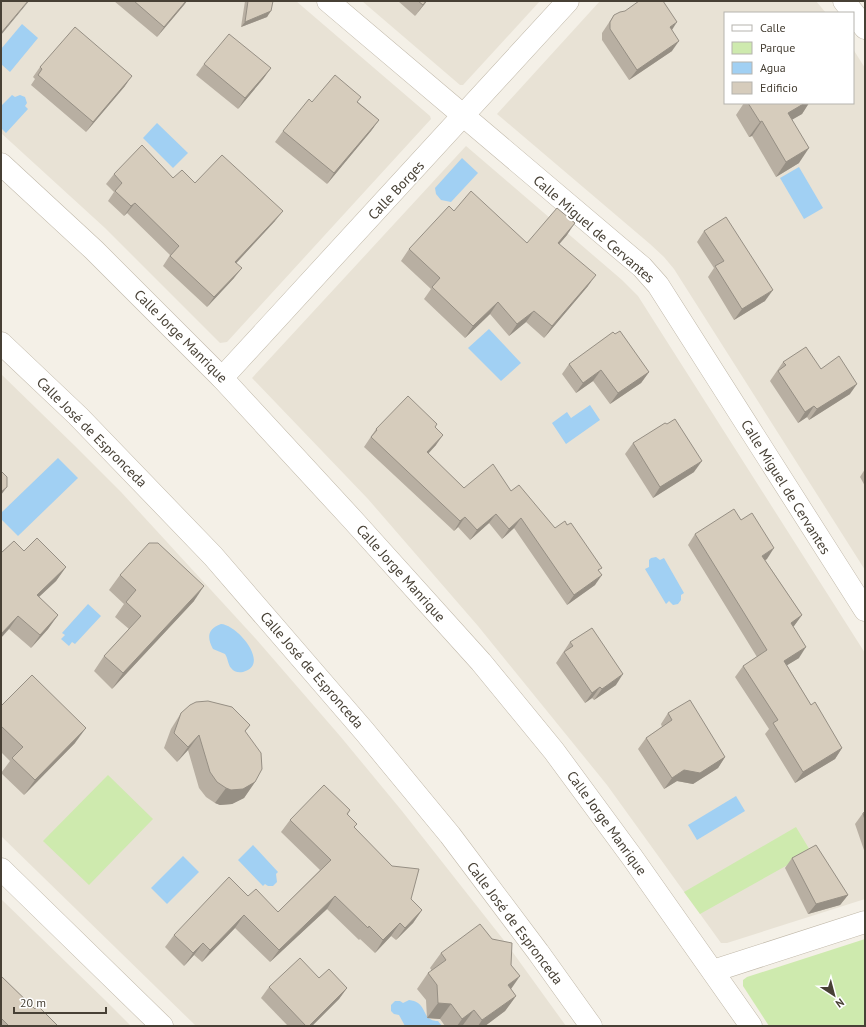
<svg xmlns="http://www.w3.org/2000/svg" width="866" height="1027" font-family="'PT Sans',sans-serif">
<rect width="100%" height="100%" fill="#f4f0e7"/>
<g fill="#e8e2d5">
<polygon points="1,1 296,1 430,116 431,119 227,342 220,343 105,228 1,133"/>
<polygon points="362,1 540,1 463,85 460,85"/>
<polygon points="600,1 816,1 826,13 725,13 725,103 853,103 853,49 865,68 865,570 674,269 664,257 650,244 497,114"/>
<polygon points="466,146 622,280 638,296 865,653 865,899 727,943 721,943 607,785 478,626 368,499 252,378"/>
<polygon points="1,374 76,447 121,492 256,639 340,736 402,811 506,943 566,1026 196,1026 1,836"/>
<polygon points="1,899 107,1002 131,1026 1,1026"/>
</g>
<g fill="#ceeaae">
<polygon points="108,775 153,819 89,885 43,841"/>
<polygon points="796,827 811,852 700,914 684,892"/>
<polygon points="865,939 865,1026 769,1026 743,986 743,980 747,977"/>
</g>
<g fill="#a1d0f3">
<polygon points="22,24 38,38 10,72 1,64 1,49"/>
<polygon points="12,95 15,97 20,95 25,97 27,103 25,106 28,109 6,133 1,128 1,106"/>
<polygon points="157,123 188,153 173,168 143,138"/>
<polygon points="462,158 478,173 451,202 441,200 436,194 435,188"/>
<polygon points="799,167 823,208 804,219 780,178"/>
<polygon points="489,329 521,363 501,381 468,348"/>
<polygon points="590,405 600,420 566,444 552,423 567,412 571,418"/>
<polygon points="58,458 78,478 18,536 1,519 1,513"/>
<polygon points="656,557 660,560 664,558 684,593 681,595 681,600 678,604 673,605 669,601 666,604 645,569 649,567 649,560 651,558"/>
<polygon points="88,604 101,616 75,644 72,642 69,646 61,639 65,635 62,633"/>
<path d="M221,624C238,625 271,665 243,672C238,673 234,672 231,668C228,665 228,658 225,654L213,649C207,638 207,629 221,624Z"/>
<polygon points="736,796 745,811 697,840 688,825"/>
<polygon points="253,845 278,872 276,874 277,882 273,886 268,886 265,884 263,886 238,860"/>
<polygon points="183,856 199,872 167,904 151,888"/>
<path d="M409,1000C429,1002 420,1021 438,1021L442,1026H405L399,1015L394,1014L391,1011V1005L395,1001H400L403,1003Z"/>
</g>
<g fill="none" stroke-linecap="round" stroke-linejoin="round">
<defs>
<g id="minor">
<polyline points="328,1 642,267 658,285 865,610"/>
<polyline points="844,1 865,28"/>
<polyline points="1,164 94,250 222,378 352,519 481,662 554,751 632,857 751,1026"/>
<polyline points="1,343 78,416 213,556 365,732 450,835 538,952 591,1026"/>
<polyline points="222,378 568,1"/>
<polyline points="1,869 162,1026"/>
<polyline points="713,971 865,922"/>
</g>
</defs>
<use href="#minor" stroke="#c0b8a9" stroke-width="23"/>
<use href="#minor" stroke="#fff" stroke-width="22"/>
</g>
<g fill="#b8afa2">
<polygon points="114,1 187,1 157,37"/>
<polygon points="245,1 273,1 267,17 241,27"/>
<polygon points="398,1 427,1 415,16"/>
<polygon points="614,15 672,30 672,51 629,80 602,40 602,33"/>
<polygon points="204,64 271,68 263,79 238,109 196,75"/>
<polygon points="40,67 125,86 86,132 31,85 35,79 33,77"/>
<polygon points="358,102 379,120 371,131 327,184 275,142 283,131"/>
<polygon points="744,103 809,103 802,114 792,119 799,163 776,177 752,136 749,137 736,115"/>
<polygon points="114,174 173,178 195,183 275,221 236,263 234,278 207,307 163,266 170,255 127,213 124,216 108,201 114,192 106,184"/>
<polygon points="704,231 765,301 734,320 708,277 714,268 697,242"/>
<polygon points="567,235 559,244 588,286 544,338 526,322 509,336 490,314 465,338 424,299 431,289 401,261 409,249 527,243"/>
<polygon points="783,362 821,369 850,394 809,420 807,417 798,423 770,381"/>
<polygon points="569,364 649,372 641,383 610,404 593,381 576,393 562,374"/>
<polygon points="435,427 436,445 428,454 464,488 511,491 555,528 599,572 595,585 567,605 514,528 502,539 489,523 470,540 458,527 454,531 364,447 376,429"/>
<polygon points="633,443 694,472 653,498 625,454"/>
<polygon points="865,469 865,486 860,477"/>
<polygon points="695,534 767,559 765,560 802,615 793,627 799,658 787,665 811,705 842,748 835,759 795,783 765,734 769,729 735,677 743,666 757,657 688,545"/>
<polygon points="24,551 66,567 56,581 39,597 58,615 48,629 31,648 9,629"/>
<polygon points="120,575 194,601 112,689 94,671 104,656 129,629 115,617 124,604 109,590"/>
<polygon points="570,642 616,685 594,700 592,698 585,703 556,663"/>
<polygon points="1,706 75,743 24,795 1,773 10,761 1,752"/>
<polygon points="181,713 250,725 245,732 255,782 244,798 232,804 220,805 215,803 206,797 199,788 188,750 177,762 164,748 171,729"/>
<polygon points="668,713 725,757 718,768 693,784 677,781 664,789 638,749 646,738 662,727 661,724"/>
<polygon points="350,810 348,814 354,828 411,899 422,910 413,923 396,940 391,936 375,953 360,939 359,940 327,909 270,962 235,928 202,962 194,955 184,966 165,947 174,935 248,896 278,912 320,870 281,832 290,820"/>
<polygon points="865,812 865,853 855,824 863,813"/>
<polygon points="792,858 848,895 840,905 808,914 785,868"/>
<polygon points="441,953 511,965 511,989 516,996 505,1011 485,1026 464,1026 463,1025 463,1026 445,1026 440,1019 427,1018 426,1000 417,989 428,973 432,971 430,968"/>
<polygon points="1,976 35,1009 58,1026 1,1026"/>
<polygon points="319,978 347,988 339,999 312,1026 288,1026 261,998 269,987"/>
</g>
<g fill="#968f84">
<polygon points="28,1 29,1 1,35 1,33"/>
<polygon points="186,1 187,1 184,5 157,37 164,27"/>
<polygon points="426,1 427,1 415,16 423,5"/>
<polygon points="271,11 267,17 241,27 245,22"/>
<polygon points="677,22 670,33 670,27"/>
<polygon points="679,41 672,51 629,80 637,70"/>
<polygon points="271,68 263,79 238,109 245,98"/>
<polygon points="132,76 125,86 86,132 93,122"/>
<polygon points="802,103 809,103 802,114 778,128 788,113"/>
<polygon points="379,120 371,131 327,184 334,173"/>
<polygon points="762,121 752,136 749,137 760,122"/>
<polygon points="809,148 799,163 776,177 786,162"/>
<polygon points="135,203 127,213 124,216 131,206"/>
<polygon points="283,211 275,221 228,272 235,262"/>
<polygon points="575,223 567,235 550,255 558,243"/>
<polygon points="242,268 234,278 207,307 214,297"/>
<polygon points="596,275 588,286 544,338 552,326"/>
<polygon points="773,290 765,301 734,320 742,309"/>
<polygon points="498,302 490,314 465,338 473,326"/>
<polygon points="534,311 526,322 509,336 517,324"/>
<polygon points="601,370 593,381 576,393 583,383"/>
<polygon points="649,372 641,383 610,404 618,393"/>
<polygon points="857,384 850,394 809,420 817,409"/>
<polygon points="814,406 807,417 798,423 805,412"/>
<polygon points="443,435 436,445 420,462 427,452"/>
<polygon points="702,461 694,472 653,498 660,487"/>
<polygon points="7,487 1,495 1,492"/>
<polygon points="496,514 489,523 470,540 477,530"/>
<polygon points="465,517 458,527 454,531 460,521"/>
<polygon points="521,518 514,528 502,539 509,529"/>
<polygon points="774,548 767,559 755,566 762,556"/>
<polygon points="66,567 56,581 27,608 37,595"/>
<polygon points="602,575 595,585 567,605 574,595"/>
<polygon points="204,586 194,601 112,689 123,673"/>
<polygon points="58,615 48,629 31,648 40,635"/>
<polygon points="802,615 794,626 783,633 791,623"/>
<polygon points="18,616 9,629 1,638 1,634"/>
<polygon points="806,647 799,658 776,672 784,661"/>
<polygon points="623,674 616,685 594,700 602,689"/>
<polygon points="600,687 592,698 585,703 592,693"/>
<polygon points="86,728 75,743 24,795 35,780"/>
<polygon points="199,735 188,750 177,762 188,747"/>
<polygon points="842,748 835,759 795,783 803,772"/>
<polygon points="725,757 718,768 693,784 677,781 664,789 672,778 684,770"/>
<polygon points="255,782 244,798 232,804 220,805 215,803 226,788"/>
<polygon points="848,895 840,905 808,914 816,904"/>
<polygon points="335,896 327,909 270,962 279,950"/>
<polygon points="422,910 413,923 396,940 405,928"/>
<polygon points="244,915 235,928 202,962 210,950"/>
<polygon points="400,923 391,936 375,953 383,940"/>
<polygon points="203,943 194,955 184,966 193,953"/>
<polygon points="520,976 509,992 508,985"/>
<polygon points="347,988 339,999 312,1026 309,1026"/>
<polygon points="516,996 505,1011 485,1026 478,1026 482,1020"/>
<polygon points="438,1003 451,1004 440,1019 427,1018"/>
<polygon points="474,1010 463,1025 457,1026 462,1019"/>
</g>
<g fill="#d6ccbc" stroke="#968f84">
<polygon points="1,1 28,1 1,33"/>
<polygon points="134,1 186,1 164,27"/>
<polygon points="248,1 273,1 271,11 245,22"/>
<polygon points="418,1 426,1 423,5"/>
<polygon points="639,1 663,1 677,22 670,27 679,41 637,70 610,29 610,22 614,15 620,12 625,11"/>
<polygon points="75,27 132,76 93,122 38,75 42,69 40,67"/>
<polygon points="229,34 271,68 245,98 204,64"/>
<polygon points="335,75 361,97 357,102 379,120 334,173 283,131 309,99 312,102"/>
<polygon points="748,103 805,103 788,113 809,148 786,162 762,121 760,122"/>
<polygon points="142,145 173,178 182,170 195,183 222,155 283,211 235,262 242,268 214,297 170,256 179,246 135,203 131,206 115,191 122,183 114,174"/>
<polygon points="471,191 527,243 557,208 575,223 558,243 596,275 552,326 534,311 517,324 498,302 473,326 432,287 440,278 409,249 449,206 454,211"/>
<polygon points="726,217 773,290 742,309 715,266 724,261 704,231"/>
<polygon points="620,331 649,372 618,393 601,370 583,383 569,364 613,332 615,334"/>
<polygon points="806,347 821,369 839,356 857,384 817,409 814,406 805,412 778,371 786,365 783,362"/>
<polygon points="408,396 437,424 435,427 443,435 427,452 464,488 493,464 511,491 519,485 555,528 565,521 567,525 571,523 602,568 598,570 602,575 574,595 521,518 509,529 496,514 477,530 465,517 460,521 371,437 377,430 376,429"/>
<polygon points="675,419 702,461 660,487 633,443 665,423 667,424"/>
<polygon points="1,471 7,477 7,487 1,492"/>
<polygon points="734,509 741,520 752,513 774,548 762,556 802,615 791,623 806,647 784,661 811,705 815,702 842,748 803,772 773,723 778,720 743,666 767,650 695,534"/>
<polygon points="37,538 66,567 37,595 58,615 40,635 18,616 1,634 1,553 14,541 24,551"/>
<polygon points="149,543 158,543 204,586 123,673 104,656 141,616 126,602 136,590 120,575"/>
<polygon points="592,628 623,674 602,689 600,687 592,693 564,652 573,646 570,642"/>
<polygon points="32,675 86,728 35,780 12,758 23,747 1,726 1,706"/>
<polygon points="690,700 725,757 700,773 684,770 672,778 646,738 672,720 668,713"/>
<polygon points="208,701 232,707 250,725 245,731 261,753 262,769 255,782 243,789 231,790 226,788 217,782 210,772 199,735 188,747 174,733 181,713 190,705 196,702"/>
<polygon points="324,785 350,810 347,814 357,824 354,827 392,866 419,869 411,899 422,910 405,928 400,923 383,940 369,926 368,928 335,896 279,950 244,915 210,950 203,943 193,953 174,935 229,877 248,896 256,889 278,912 331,860 290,820"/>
<polygon points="865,812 865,820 863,813"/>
<polygon points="816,845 848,895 816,904 792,858"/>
<polygon points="480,924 492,939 512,943 511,965 520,976 508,985 516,996 482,1020 474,1010 462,1019 451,1004 438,1003 437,985 428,973 446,960 441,953"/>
<polygon points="300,958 319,978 329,969 347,988 309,1026 306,1026 269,987"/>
<polygon points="1,976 35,1009 38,1006 58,1026 9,1026 1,1018"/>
</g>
<g text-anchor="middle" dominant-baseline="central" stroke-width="4" stroke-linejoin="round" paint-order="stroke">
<g font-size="14" fill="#474035" stroke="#fff">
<text transform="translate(396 190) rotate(-47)">Calle Borges</text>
<text transform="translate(594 229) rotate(41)">Calle Miguel de Cervantes</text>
<text transform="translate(181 336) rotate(45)">Calle Jorge Manrique</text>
<text transform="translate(92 432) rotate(45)">Calle José de Espronceda</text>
<text transform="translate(786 487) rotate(58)">Calle Miguel de Cervantes</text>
<text transform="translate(401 573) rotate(48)">Calle Jorge Manrique</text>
<text transform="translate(312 670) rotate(49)">Calle José de Espronceda</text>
<text transform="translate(607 823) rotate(54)">Calle Jorge Manrique</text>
<text transform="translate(515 923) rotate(53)">Calle José de Espronceda</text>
</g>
</g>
<rect width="866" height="1027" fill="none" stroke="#474035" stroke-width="4"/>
<rect x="724" y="12" width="130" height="92" fill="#ffffff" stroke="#b5b3ae"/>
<rect x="732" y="25" width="20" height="6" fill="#ffffff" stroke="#b5b3ae"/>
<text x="760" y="32" font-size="12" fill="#474035">Calle</text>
<rect x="732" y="42" width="20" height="12" fill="#ceeaae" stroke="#b5b3ae"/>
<text x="760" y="52" font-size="12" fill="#474035">Parque</text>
<rect x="732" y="62" width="20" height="12" fill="#a1d0f3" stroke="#b5b3ae"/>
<text x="760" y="72" font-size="12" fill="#474035">Agua</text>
<rect x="732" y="82" width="20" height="12" fill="#d6ccbc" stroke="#b5b3ae"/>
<text x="760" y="92" font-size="12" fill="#474035">Edificio</text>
<g transform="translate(834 995) rotate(144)" stroke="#ffffff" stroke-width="3" paint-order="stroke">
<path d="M0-3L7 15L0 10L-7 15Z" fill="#474035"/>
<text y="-6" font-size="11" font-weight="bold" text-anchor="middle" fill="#474035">N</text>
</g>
<path d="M14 1007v6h92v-6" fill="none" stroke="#474035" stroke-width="2"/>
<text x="20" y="1007" font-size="12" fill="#474035" stroke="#ffffff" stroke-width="3" paint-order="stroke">20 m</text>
</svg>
